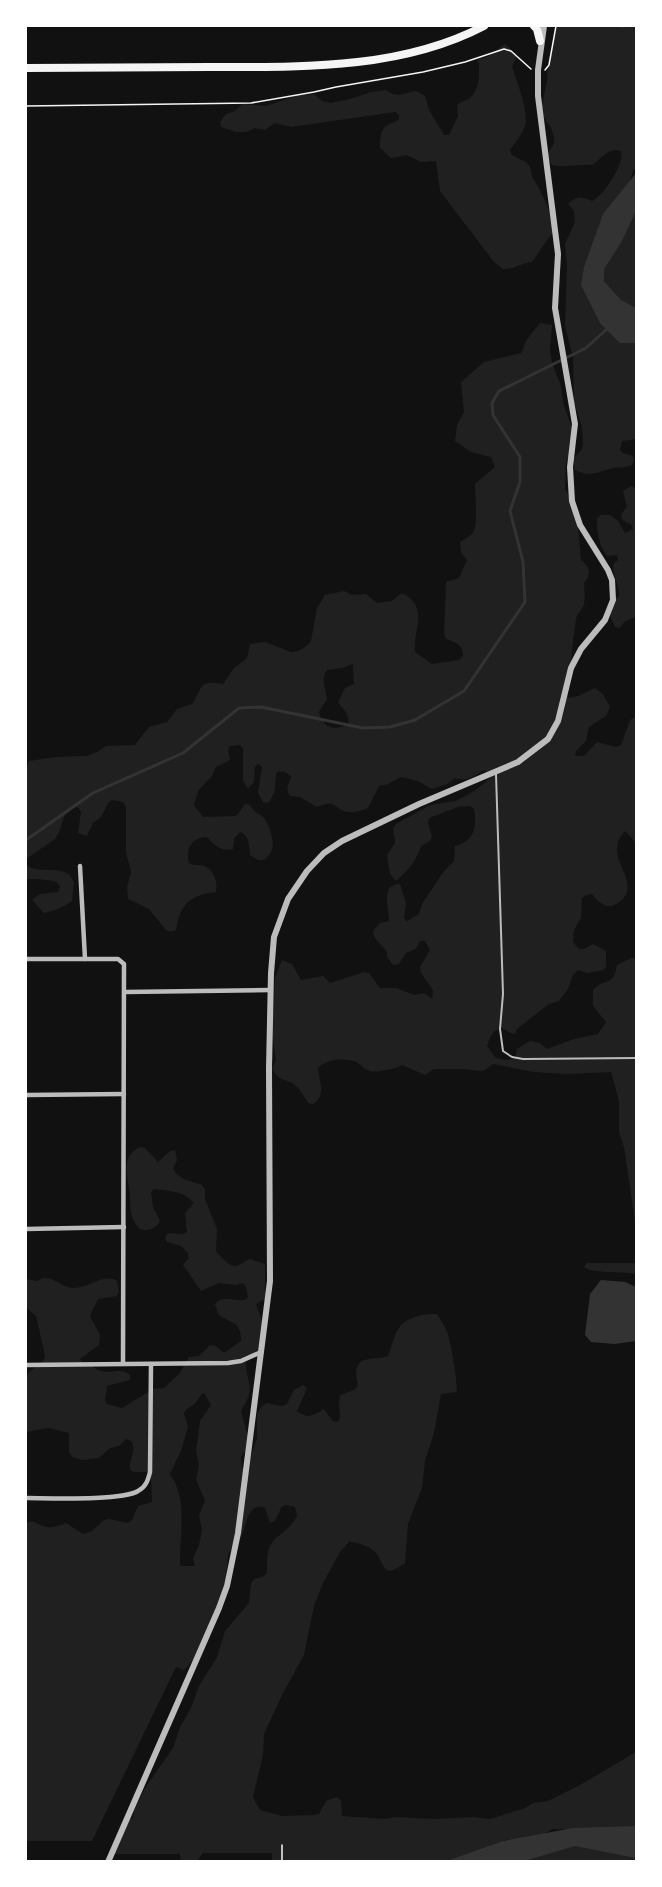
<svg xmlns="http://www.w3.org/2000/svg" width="662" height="1887" font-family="'Public Sans',sans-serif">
<rect width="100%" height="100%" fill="#111"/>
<g fill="#202020" fill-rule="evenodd">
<path d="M557,26H636V169H634L598,268L620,343H636V439L622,441L620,450L623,453L633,456L634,460L632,465C625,468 620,467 613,468C597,472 591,478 575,470L573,459L582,449L583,443L582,427L574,402L573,358L565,326L567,265L565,244L575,222L574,211L568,204C577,196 581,196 592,201C603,197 625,164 621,151C607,147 603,158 592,165C578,164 565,168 552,165L547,155L554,143V137L551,128L542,115L541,110L547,81L548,61Z"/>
<path d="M505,44L516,54V58L512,67C517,81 529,112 525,126C522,135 515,142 510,150L512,155C517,159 525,160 528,164C531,168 531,174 533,178C543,194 550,211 555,229L532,262C521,263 513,270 503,269L494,262L440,191L436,161L421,162L407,155L391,158L380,148C380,130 382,126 399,120V115L395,112L291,127L275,123L265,130L255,128L246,132H236L221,127L220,122L226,114L235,111L242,104L266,106L299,95L314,94L322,101L331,103L350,99L371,92L386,90C398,99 402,93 416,91L425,96L429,110L444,135H449L458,116L457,105C461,101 466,101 470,98C480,89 480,71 478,59L487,57Z"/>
<polygon points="636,211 636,308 635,309 621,300 604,281 604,269"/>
<path d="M540,323L552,325L550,350L552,363L561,386L563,402L575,438L569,457L566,461L565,489L574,506L578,526L581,560C590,567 592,574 584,583C584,591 586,600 583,607C581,611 577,614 576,619C572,644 571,669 566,694L569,698L578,696L595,688L603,694L610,707L606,716L589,727L586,741L576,751L575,756H584L597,742L616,747L621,745L630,720L636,717V843L625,831C620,836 617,842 617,849C616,863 633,880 626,895C624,898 622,900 619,902C608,911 600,904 592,894L586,895L582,898L581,918L574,930L573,942L579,949H584L593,944L606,951V966L604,970L587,973L578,970L573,975L568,989L559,1001L549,1004L517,1029L515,1034L510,1033L502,1028C492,1030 490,1037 487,1046L496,1058L505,1060L515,1059L517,1049L530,1041L540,1043L547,1049L574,1039L598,1034L606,1022L593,1006V990C605,977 613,988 617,965L631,958H636V1228L624,1147L619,1132V1101L611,1072L567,1074L534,1072L493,1064L485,1070L480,1071L464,1069H434L425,1075L402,1065C395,1069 377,1073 370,1071C364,1070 360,1063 354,1061C343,1058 326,1059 318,1068C319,1082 327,1094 313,1104L308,1103C304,1096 299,1087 292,1083C280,1077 281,1082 272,1069L276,1060L272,1034L275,978L282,960L292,964L301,980L323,976L330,983L364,972L369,973L380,988H396L414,995L424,993L432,999L433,990L421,973L420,967L430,950L425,941H420L416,949L406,953L399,964L393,965L387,957V952C382,944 374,941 373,931L380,923L389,921C389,908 380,884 400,884L406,903L404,918L407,921L419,914L422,904L444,871L454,861L455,846C475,841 477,826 474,808L469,806L458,807L429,818L428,823L432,837L430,841L421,846C417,860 407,872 396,881L390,874L387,855L395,843L393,828L396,824L430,805L455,801L469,794L481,786L491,777L488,772L483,770C474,777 466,782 455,778L447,784L432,789L418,781L401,777L388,784L379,786L368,808C363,810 355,813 349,812C333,810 338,798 317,807L300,797L290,796C285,789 288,785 291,777C287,772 284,771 277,772C273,787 279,789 268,803L263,802L258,793L262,767L258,764L255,767L254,782L248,789L243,781V749L240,745L230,746L228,751L230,760L216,767L212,776L198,791L194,805L203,817L236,816L245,804L250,805C255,814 259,812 264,818C269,825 276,843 271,852C270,854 265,859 264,860H258L250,855C249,845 250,836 240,832L234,839L233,849C221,852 214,845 207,837C192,837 185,849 189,863C194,866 198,864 204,866C214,870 218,882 216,892C190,895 181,903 176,930L170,932L166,930L149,909L128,899L127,887L131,872L126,852V807L123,802L112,800L108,803L101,817L93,823L87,836L78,833L81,812L79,808L74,806C58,818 65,826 55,839L26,859V770L29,761L55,757L87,756L97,752L106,746L135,745L149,727L167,722L177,709L192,704C204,687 197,680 223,684L234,668L247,658L250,644L265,642L291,652C299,652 307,647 311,641L317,608L325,595L344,591L352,595L366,594L377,603L392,601L400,594H404C430,609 412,632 415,652L432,664L459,660L463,656C463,644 455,642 446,639L444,634L446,582L459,578L467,560L461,552L460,542C464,539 469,537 472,534C479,526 475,495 475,484L495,467L491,457L471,452L455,441L457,425L464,412L461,382L484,362L521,353L527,339ZM353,664L354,684L345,688L338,702L347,714L349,724C335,731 323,729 319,712L327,699C326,689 320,679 327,670L342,668Z"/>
<path d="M631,486L636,488V617L625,621L620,628L615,627L609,613L615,599L619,597C621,585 610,576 614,563L618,560L617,555L607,556C598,544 597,532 597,518L601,515H610L618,521L625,533L633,529L631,524L622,520L621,514L627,507L623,491Z"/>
<path d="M26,865C39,874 55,866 69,874L74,882L72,901C64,907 53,911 44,913L32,900L40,894L58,892L60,887L57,882C46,879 37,879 26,879Z"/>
<path d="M140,1147L145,1148L158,1162L170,1151L175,1150L177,1160L173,1169C180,1180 190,1181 202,1185L205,1189V1199L217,1229L216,1251C220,1256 229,1267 236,1266C241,1265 245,1261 250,1259L265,1264V1299L256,1304L263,1324L261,1351L246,1360C245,1385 258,1384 241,1411L249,1441L246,1450L241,1457L242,1468L246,1470L257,1438V1414L262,1406L267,1403L282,1406L287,1404L294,1390L303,1385L307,1388L297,1411C308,1419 312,1416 324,1409L333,1421L338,1422L340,1417L339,1405L340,1395L354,1390L357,1387C358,1381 356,1377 356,1372C358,1354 376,1361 388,1356C391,1348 393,1340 396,1333C402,1318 422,1313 437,1314C440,1319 444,1325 447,1331C450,1339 459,1385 456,1392L441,1394L434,1433L425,1461L422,1488L408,1524L405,1563C382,1579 387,1568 376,1553C370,1546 358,1542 349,1542L340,1552L323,1583L314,1606L304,1655L283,1693L264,1734L263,1755L253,1797L260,1810L282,1816L314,1815L319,1814L326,1801L337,1797L341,1801L342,1816L385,1819L395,1817L433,1819L474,1817L490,1819L525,1808L533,1803L548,1801L580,1785L636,1752V1831L553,1829L534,1839L505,1840L469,1862H272V1853H203L197,1861L181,1862L180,1854H111L129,1819L133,1818L134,1811L145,1788L173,1748L180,1727L190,1710L199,1686L217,1657L225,1631L249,1603L251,1583L254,1579L263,1577L267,1573C265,1531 280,1544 297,1516L295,1507L285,1505L281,1508L275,1521L270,1523L265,1508C246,1501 247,1528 240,1539C236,1545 231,1548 228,1555L224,1597L194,1659L184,1670L176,1667L92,1841H26V1523L32,1521C48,1529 49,1529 66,1523L83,1534L92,1531L104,1520L109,1519L128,1523L132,1520L138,1506L152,1502L151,1476L149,1472H134L130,1470C129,1459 137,1450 131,1441L126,1439L119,1446L110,1448L99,1458L82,1460L72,1457L69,1452V1433L49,1428L26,1432V1375L44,1360L45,1355L36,1316L26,1307V1279L37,1281C51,1271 62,1290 76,1288C89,1287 106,1273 117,1281L119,1291L117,1296L98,1299L90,1316L100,1335L99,1345L80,1359L83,1363C92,1365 94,1369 101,1371C111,1374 121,1367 130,1375V1380L107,1386L105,1400L107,1404L122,1408L153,1389L164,1388L179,1374L189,1357L199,1356L210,1345L216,1346L224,1353L241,1341C241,1320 232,1325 218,1314L215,1304C221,1295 234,1301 244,1300L248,1297L246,1287L243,1283L236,1285L219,1283L201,1291L183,1265L189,1258L188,1253L181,1246L167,1242L165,1238L168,1233L182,1234L187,1232L185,1213L194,1203C186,1192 167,1190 154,1189L151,1192L153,1207L160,1221C156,1229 147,1232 140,1229C127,1216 132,1204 129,1189C127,1173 121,1156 140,1147ZM204,1393L211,1405L200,1421L196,1451L199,1465L196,1479L205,1501L199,1515L202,1530L199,1545L193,1558L195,1566H180C179,1535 189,1502 170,1474L181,1451L188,1427L184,1413C187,1407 192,1407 196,1402C200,1398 199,1396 204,1393Z"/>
<path d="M587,1263H636V1274C622,1271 594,1274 584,1267Z"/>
<polygon points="553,1840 636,1849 636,1861 489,1862"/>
</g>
<g fill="#333">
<polygon points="636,173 636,211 622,241 604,269 604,281 621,300 636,308 636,343 620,343 600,323 581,285 584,267 603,214"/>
<polygon points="601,1280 625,1282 636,1287 636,1341 615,1344 591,1342 585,1335 590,1294"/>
<polygon points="636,1826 636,1858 575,1846 524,1861 447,1861 503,1841 573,1828"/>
</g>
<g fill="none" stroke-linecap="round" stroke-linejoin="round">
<g stroke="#333" stroke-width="3">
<polyline points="622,26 623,26"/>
<polyline points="26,840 93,793 183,753 239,708 261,707 363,728 390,727 415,720 464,691 525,602 523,562 510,511 520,482 520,457 493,415 492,403 499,391 586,348 608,328 607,326"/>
</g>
<g stroke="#f5f5f5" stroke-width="1.5">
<polyline points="545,70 549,65 556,26"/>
<polyline points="26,106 251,103 314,92 336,87 423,72 465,62 504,49 511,51 531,69"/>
<polyline points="636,262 636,263"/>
<polyline points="282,1845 282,1862"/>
</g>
<polyline stroke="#bcbcbc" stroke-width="2" points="496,774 503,994 500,1029 503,1051 512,1057 523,1059 636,1058"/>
<g stroke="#bcbcbc" stroke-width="4.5">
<polyline points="80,866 85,959"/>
<polyline points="26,959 118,959 124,964 123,1363"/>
<polyline points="125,992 270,990"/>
<polyline points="26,1095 124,1094"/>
<polyline points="26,1229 124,1227"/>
<polyline points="26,1365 228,1363 241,1361 259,1353"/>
<path d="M26,1498C48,1498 122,1501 138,1491C146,1487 148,1480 150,1472L151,1364"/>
</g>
<polyline stroke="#bcbcbc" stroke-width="6" points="108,1862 219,1608 227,1586 238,1533 270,1281 269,1068 271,973 274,937 288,899 307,871 324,853 342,841 419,804 518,762 548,739 558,721 571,668 581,649 605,620 613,600 612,580 608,570 580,525 572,501 570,467 575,424 555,308 558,254 538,96 538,70 544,26"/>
<g stroke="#f5f5f5" stroke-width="8">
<polyline points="534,26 537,29 540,41"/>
<path d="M26,68C86,68 147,67 208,67C300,67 400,70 484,26"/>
</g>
</g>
<rect width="662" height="1887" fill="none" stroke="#ffffff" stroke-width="54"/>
</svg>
